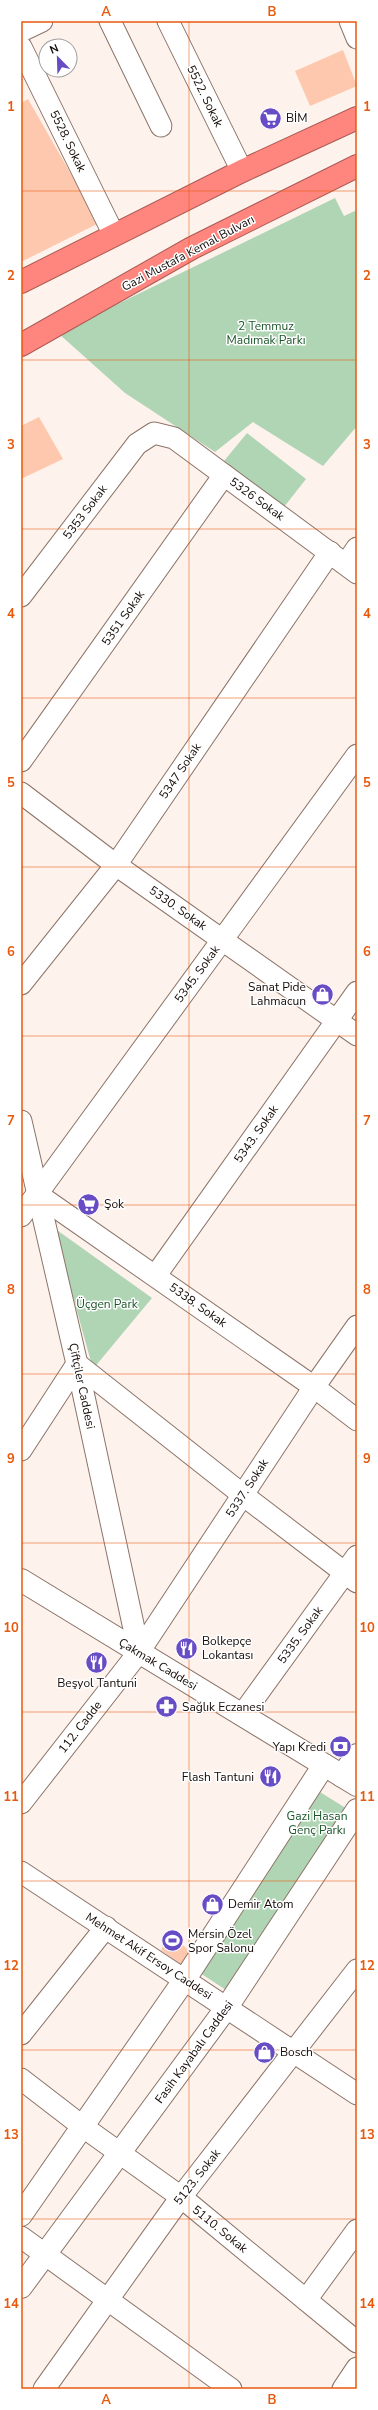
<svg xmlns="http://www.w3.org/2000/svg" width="378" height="2410" font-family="'Nunito Sans',sans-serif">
<rect width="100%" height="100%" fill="#fef2ed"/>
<g fill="#b0d5b4">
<polygon points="335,198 344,216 357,210 357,426 323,466 253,422 215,452 125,393 58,333"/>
<polygon points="247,433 306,479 284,507 224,461"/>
<polygon points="54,1228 152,1298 93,1369"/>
<polygon points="315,1789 349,1810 229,1992 197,1971"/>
</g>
<g fill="#fec8ae">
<polygon points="343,50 357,86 310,106 295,71"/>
<polygon points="28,99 99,223 21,262 21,103"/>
<polygon points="39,417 63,459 21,479 21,426"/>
<polygon points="169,1933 192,1953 182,1965 161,1950"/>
</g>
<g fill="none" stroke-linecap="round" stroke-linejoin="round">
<defs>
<g id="street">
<polyline points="110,21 161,126"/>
<polyline points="168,21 242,171"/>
<polyline points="350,21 357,38"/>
<polyline points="21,31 42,21"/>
<polyline points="21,47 114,235"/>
<polyline points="346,564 357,548"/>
<polyline points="21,596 137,444 154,433 174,438 357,573"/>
<polyline points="21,761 224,475"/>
<polyline points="21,793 116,865 357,1035"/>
<polyline points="21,984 116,865 330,552"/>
<polyline points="21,1121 77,1364 139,1652"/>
<polyline points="37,1194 314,1387 357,1420"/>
<polyline points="21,1216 357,755"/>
<polyline points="156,1275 357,992"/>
<polyline points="77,1364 243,1495 357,1582"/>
<polyline points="21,1450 77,1364"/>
<polyline points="242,1715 357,1556"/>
<polyline points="21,1803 139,1652 314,1387 357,1326"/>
<polyline points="21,1872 357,2094"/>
<polyline points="21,2034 106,1927"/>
<polyline points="21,2079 82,2126 181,2197 357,2342"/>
<polyline points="21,2237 231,2389"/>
<polyline points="306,2300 357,2230"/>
<polyline points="44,2389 181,2197 357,1970"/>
<polyline points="343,2389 357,2368"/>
</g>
<g id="secondary">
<polyline points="21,1580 357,1785"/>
<polyline points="342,1776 357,1755"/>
<polyline points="21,2215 185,1979 324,1765"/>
<polyline points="21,2287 227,2007 357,1810"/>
</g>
<g id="highway">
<polyline points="21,282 242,171 357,118"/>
<polyline points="21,345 192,248 357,166"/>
</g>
</defs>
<use href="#street" stroke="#8c7468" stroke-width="23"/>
<use href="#secondary" stroke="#8c7468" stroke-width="24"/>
<use href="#highway" stroke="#ac5b54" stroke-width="24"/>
<use href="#street" stroke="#fff" stroke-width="21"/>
<use href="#secondary" stroke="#fff" stroke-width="22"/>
<use href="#highway" stroke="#fe867e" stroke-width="22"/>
</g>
<path fill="none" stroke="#e8590c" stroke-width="1" stroke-opacity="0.55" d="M189,21V2389M21,191H357M21,360H357M21,529H357M21,698H357M21,867H357M21,1036H357M21,1205H357M21,1374H357M21,1543H357M21,1712H357M21,1881H357M21,2050H357M21,2219H357"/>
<defs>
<symbol id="supermarket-disc" viewBox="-11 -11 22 22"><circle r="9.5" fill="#674cc5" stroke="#fff"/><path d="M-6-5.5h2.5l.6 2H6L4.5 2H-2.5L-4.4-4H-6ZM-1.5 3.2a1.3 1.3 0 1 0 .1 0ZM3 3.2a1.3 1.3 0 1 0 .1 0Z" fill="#fff"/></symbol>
<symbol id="shop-disc" viewBox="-11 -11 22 22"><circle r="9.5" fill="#674cc5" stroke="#fff"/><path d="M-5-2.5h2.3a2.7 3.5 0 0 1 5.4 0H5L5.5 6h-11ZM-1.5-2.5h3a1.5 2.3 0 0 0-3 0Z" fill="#fff"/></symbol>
<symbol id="restaurant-disc" viewBox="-11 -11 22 22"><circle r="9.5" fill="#674cc5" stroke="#fff"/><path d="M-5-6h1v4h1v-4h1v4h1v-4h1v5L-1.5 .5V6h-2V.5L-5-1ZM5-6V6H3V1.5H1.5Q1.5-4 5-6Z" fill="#fff"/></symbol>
<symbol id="pharmacy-disc" viewBox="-11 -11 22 22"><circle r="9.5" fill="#674cc5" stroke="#fff"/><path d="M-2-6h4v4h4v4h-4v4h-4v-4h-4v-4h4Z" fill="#fff"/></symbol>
<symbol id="bank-disc" viewBox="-11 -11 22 22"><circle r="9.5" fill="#674cc5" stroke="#fff"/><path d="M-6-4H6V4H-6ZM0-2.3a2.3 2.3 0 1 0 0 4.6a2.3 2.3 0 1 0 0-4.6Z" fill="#fff"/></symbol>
<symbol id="stadium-disc" viewBox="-11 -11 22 22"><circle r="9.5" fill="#674cc5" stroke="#fff"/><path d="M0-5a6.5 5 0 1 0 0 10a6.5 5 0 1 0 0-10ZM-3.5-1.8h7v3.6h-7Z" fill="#fff"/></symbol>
</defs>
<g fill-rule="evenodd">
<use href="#supermarket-disc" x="258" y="106" width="25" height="25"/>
<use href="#shop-disc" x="310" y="982" width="25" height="25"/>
<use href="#supermarket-disc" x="76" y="1192" width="25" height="25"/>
<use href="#restaurant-disc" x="174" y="1636" width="25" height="25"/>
<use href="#restaurant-disc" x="84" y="1650" width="25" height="25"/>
<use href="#pharmacy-disc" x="154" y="1694" width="25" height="25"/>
<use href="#bank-disc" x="328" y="1734" width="25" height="25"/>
<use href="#restaurant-disc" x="258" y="1764" width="25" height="25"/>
<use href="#shop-disc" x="200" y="1892" width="25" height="25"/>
<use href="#stadium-disc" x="160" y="1928" width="25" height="25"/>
<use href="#shop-disc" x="252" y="2040" width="25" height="25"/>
</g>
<g text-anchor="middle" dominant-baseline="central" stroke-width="3" stroke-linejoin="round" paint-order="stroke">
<g font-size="12" fill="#130a07" stroke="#fff">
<text transform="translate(205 96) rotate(64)">5522. Sokak</text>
<text transform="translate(68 141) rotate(64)">5528. Sokak</text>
<text transform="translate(188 253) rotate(-28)">Gazi Mustafa Kemal Bulvarı</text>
<text transform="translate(257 499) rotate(36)">5326 Sokak</text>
<text transform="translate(85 512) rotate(-53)">5353 Sokak</text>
<text transform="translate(123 618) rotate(-55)">5351 Sokak</text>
<text transform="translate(180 771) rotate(-56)">5347 Sokak</text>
<text transform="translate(178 908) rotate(35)">5330. Sokak</text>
<text transform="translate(197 974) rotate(-54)">5345. Sokak</text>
<text transform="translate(256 1134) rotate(-55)">5343. Sokak</text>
<text transform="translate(198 1305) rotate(35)">5338. Sokak</text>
<text transform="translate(82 1386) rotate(78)">Çiftçiler Caddesi</text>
<text transform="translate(247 1488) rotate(-57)">5337. Sokak</text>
<text transform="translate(300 1635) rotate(-54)">5335. Sokak</text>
<text transform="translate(158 1664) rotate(31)">Çakmak Caddesi</text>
<text transform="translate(80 1727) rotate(-52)">112. Cadde</text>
<text transform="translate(149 1956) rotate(33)">Mehmet Akif Ersoy Caddesi</text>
<text transform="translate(194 2052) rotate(-54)">Fasih Kayabalı Caddesi</text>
<text transform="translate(197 2177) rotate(-52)">5123. Sokak</text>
<text transform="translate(220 2229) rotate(39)">5110. Sokak</text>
</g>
<g font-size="12" fill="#130a07" stroke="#fff" text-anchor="start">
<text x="286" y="118">BİM</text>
<text x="306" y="987" text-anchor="end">Sanat Pide<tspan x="306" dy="14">Lahmacun</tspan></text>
<text x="104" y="1204">Şok</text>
<text x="202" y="1641">Bolkepçe<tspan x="202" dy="14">Lokantası</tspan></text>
<text x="97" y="1683" text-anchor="middle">Beşyol Tantuni</text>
<text x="182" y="1707">Sağlık Eczanesi</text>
<text x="326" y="1747" text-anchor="end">Yapı Kredi</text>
<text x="254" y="1777" text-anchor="end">Flash Tantuni</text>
<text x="228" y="1904">Demir Atom</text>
<text x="188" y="1934">Mersin Özel<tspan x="188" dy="14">Spor Salonu</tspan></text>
<text x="280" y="2052">Bosch</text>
</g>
<g font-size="12" fill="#1a5529" stroke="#fff">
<text x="266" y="326">2 Temmuz<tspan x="266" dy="14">Madımak Parkı</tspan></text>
<text x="107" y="1304">Üçgen Park</text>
<text x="317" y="1816">Gazi Hasan<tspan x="317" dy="14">Genç Parkı</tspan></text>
</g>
</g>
<rect width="378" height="2410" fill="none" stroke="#ffffff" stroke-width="44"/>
<g transform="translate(58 58) rotate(337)"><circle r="19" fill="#ffffff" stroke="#a19d9c"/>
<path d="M0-3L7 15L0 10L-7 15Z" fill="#674cc5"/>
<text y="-6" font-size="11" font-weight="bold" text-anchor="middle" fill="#130a07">N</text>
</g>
<rect x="22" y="22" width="334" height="2366" fill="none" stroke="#e8590c" stroke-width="1.5"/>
<g font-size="13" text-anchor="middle" font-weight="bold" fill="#e8590c">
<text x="106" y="16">A</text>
<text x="272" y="16">B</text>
<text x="11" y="111">1</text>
<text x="367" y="111">1</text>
<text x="11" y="280">2</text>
<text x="367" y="280">2</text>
<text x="11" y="449">3</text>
<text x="367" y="449">3</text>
<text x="11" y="618">4</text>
<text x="367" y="618">4</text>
<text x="11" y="787">5</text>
<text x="367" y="787">5</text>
<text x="11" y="956">6</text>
<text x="367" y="956">6</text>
<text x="11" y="1125">7</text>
<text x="367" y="1125">7</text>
<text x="11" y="1294">8</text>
<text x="367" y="1294">8</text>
<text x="11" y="1463">9</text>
<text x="367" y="1463">9</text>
<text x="11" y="1632">10</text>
<text x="367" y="1632">10</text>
<text x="11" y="1801">11</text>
<text x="367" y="1801">11</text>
<text x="11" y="1970">12</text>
<text x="367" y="1970">12</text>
<text x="11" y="2139">13</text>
<text x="367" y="2139">13</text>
<text x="11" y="2308">14</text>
<text x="367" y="2308">14</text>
<text x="106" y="2404">A</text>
<text x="272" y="2404">B</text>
</g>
</svg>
